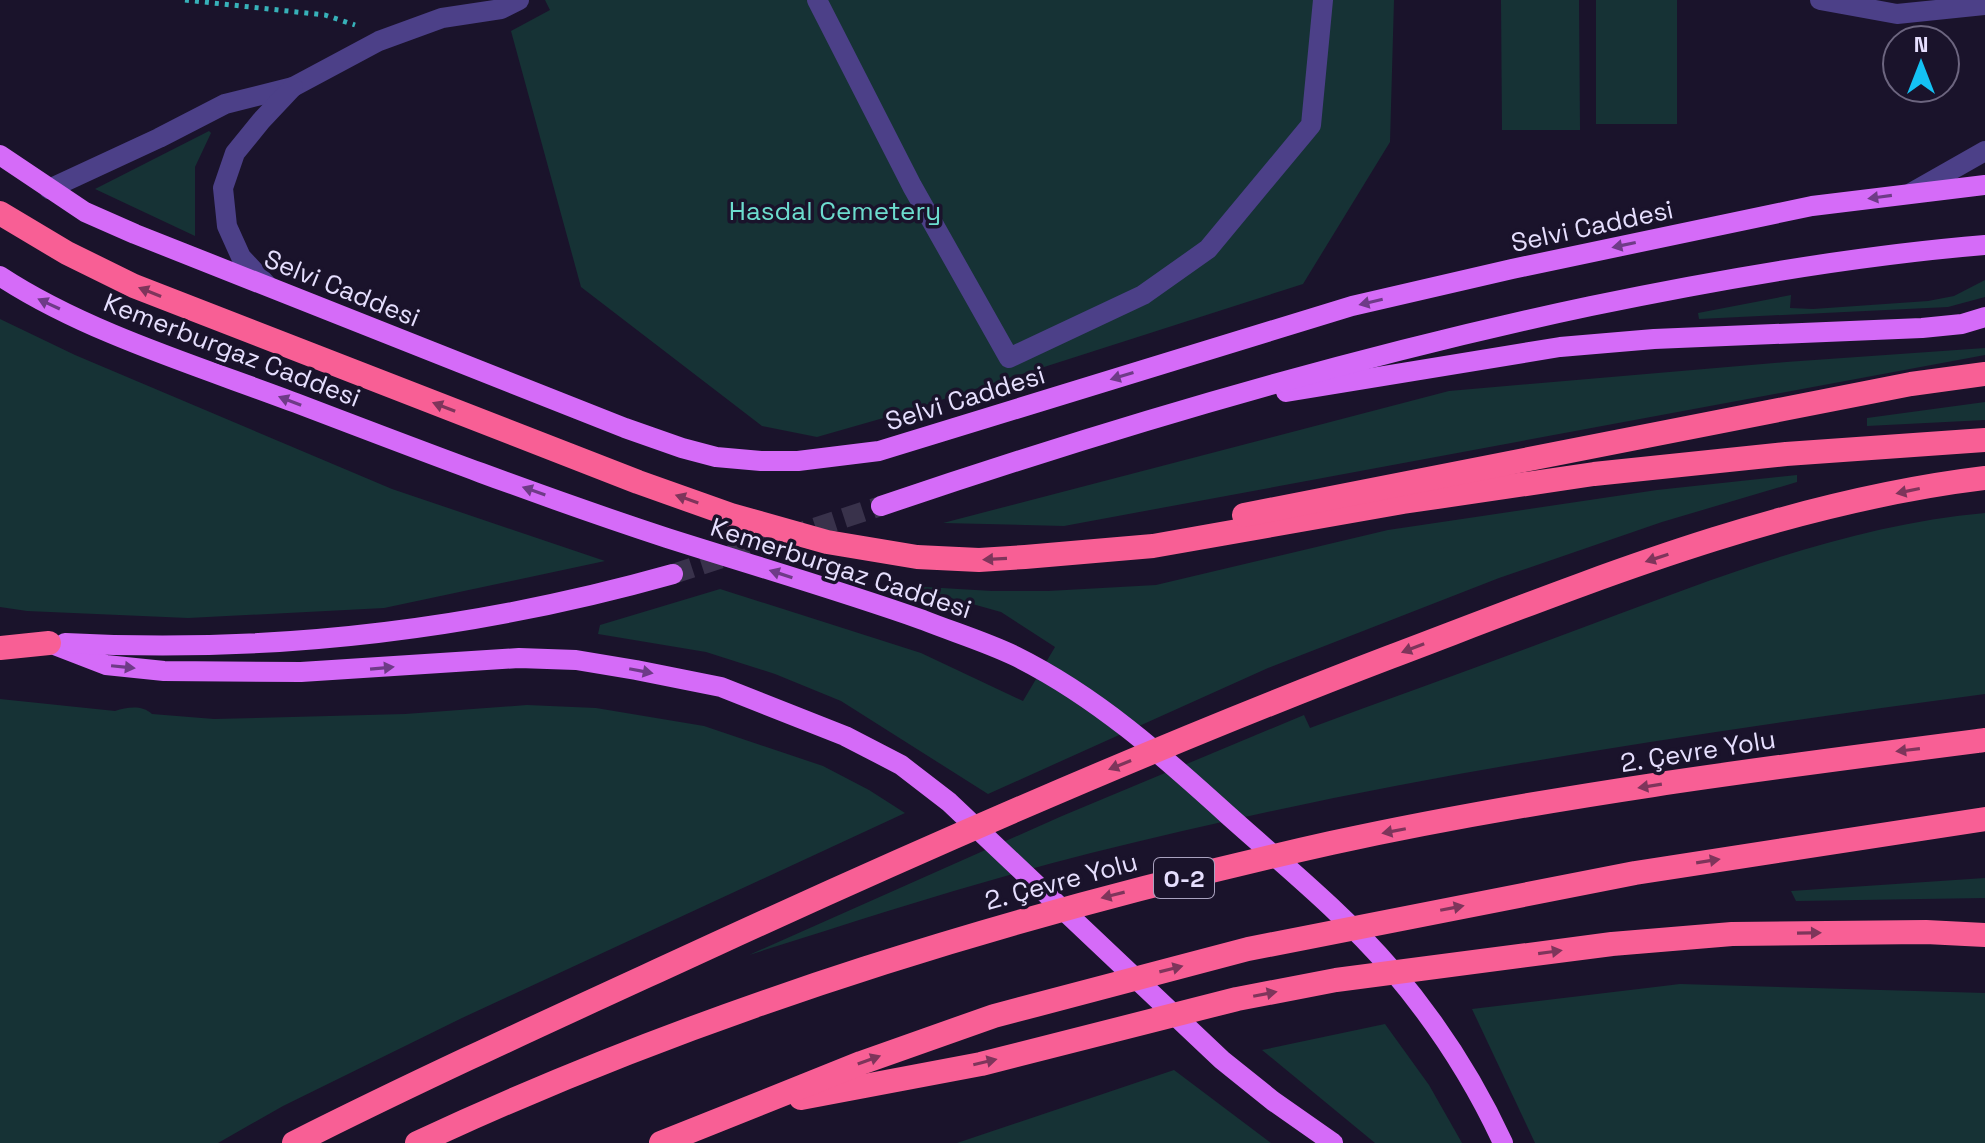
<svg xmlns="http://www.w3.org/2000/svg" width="1985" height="1143" font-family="'Space Grotesk',sans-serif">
<rect width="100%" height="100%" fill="#1a132b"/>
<g fill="#163235">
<polygon points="545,0 1394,0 1390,142 1303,284 894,415 817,437 762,426 581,287 511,31 550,10"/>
<polygon points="1501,0 1579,0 1580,130 1502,130"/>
<rect x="1596" y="0" width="81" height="124"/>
<polygon points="209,131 211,133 195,167 195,236 95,189"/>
<polygon points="1985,280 1985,297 1948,307 1699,319 1698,313 1791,295 1790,308 1813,309 1928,301 1954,296"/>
<polygon points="0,319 75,355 392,489 605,561 384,608 188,618 27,611 0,607"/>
<polygon points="1985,348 1985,355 1064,526 943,523 1449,391 1786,362"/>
<polygon points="1985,402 1985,420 1867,426 1867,418"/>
<polygon points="1797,475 1797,482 1662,522 1499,578 1268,668 988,794 841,701 775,674 706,652 598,634 600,625 720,589 921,653 1023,701 1055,647 1001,612 908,586 992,591 1048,591 1156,585 1388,530 1657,490"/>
<path d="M1985,513V694C1685,734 1384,779 1091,853C976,882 862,919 749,955L1062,816L1304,715L1310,728C1405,693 1500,659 1595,623C1720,576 1851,525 1985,513Z"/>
<path d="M0,699L115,711C128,707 142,705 152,714L214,719L405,714L527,705L596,708L704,726L823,766L869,790L905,813L462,1018L283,1106L218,1143H0Z"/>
<polygon points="1985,878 1985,898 1796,901 1791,891"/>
<polygon points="1680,984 1985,993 1985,1143 1535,1143 1472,1009"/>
<polygon points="1385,1024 1429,1085 1462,1143 1375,1143 1262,1050"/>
<polygon points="1174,1070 1271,1143 957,1143"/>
</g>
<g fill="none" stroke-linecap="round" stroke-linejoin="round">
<polyline stroke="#39324b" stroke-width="20" stroke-dasharray="20 10" stroke-linecap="butt" points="673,574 881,506"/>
<polyline stroke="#37b1b9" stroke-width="5" stroke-dasharray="4 6" stroke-linecap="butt" points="185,0 325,15 355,25"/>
<g stroke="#4c4088" stroke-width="20">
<polyline points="817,0 912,186 1009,358 1143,295 1208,249 1311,125 1323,0"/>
<polyline points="1820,0 1897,14 1985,5"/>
<polyline points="49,189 159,138 225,104 293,87 379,41 442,18 501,9 519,0"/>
<polyline points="1911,193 1985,151"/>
<polyline points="267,285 241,257 227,226 223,188 235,153 261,121 293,87"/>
</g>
<g stroke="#d56bf8" stroke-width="20">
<polyline points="0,155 85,212 135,234 625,428 682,448 716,457 761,461 798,461 879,451 1352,306 1512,269 1812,206 1985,185"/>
<path d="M0,276C85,332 201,367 296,403C419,450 542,497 667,538C752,565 838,590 923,620C953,632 986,642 1015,656C1096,696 1163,756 1229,816C1285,866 1344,914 1392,970C1437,1023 1474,1080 1503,1143"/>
<polyline points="1286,392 1560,347 1654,339 1922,328 1962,324 1985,317"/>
<path d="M881,506C1114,427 1349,357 1591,306C1721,279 1852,256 1985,245"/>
<polyline points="49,643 106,665 164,671 301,672 519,658 576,660 636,670 721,687 845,736 901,765 949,802 1222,1060 1273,1101 1333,1143"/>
<path d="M65,643C272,654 474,630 673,574"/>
</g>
<g stroke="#f85f95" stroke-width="24">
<polyline points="0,213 67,253 134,286 638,482 731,515 827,542 917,557 979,560 1025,557 1153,546 1403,502 1594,474 1786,454 1985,440"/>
<polyline points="1244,515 1911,384 1985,374"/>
<polyline points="0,648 49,643"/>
<polyline points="801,1098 981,1064 1237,999 1336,980 1612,944 1732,934 1926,932 1985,935"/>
<path d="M294,1143C433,1073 575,1009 716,944C938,842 1162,744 1390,657C1583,584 1778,503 1985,478"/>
<path d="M417,1143C708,1007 1018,913 1331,843C1547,796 1767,768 1985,740"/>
<polyline points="661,1143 861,1063 994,1016 1248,949 1635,873 1985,819"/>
</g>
</g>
<defs><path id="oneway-solid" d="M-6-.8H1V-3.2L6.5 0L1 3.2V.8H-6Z" transform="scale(2)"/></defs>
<g fill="#6e3b87">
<use href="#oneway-solid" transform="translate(1880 197) rotate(172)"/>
<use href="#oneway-solid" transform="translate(1624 245) rotate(168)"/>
<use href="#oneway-solid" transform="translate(1371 302) rotate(167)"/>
<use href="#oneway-solid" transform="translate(49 304) rotate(-155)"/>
<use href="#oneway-solid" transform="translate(1122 376) rotate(163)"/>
<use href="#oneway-solid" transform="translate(290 401) rotate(-159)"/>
<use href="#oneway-solid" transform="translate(534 491) rotate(-161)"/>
<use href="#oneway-solid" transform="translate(781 574) rotate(-162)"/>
<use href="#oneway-solid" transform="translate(123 667) rotate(6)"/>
<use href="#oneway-solid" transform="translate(382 668) rotate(-5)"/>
<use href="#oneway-solid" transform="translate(641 671) rotate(11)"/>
</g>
<g fill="#7e355b">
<use href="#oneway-solid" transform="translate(150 292) rotate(-158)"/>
<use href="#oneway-solid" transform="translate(444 407) rotate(-159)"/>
<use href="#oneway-solid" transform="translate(1908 491) rotate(168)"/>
<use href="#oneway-solid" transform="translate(687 499) rotate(-161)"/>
<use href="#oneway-solid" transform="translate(1657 558) rotate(162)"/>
<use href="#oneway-solid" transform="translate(995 559) rotate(177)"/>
<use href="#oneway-solid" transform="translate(1413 648) rotate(159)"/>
<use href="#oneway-solid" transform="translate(1908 750) rotate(173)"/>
<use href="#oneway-solid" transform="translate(1120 765) rotate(158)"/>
<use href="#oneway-solid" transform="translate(1650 786) rotate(171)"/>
<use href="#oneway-solid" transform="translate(1394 831) rotate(169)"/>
<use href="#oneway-solid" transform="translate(1708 861) rotate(-9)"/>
<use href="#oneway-solid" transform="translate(1113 895) rotate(166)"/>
<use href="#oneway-solid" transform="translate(1452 908) rotate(-11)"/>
<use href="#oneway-solid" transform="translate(1809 933) rotate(-1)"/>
<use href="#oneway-solid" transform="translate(1550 952) rotate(-8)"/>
<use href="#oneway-solid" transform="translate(1171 969) rotate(-14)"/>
<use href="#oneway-solid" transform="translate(1265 994) rotate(-11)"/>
<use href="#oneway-solid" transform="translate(869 1060) rotate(-20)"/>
<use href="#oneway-solid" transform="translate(985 1062) rotate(-13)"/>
</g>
<g text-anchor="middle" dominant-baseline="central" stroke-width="7" stroke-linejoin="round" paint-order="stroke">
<rect fill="#1a132b" stroke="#a9a2bf" stroke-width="2" x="1154" y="858" width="60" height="40" rx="6"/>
<g font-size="24" font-weight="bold" fill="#e6dffe">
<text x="1184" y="878">O-2</text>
</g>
<g font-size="26" fill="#6cdcce" stroke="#1a132b">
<text x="835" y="211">Hasdal Cemetery</text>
</g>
<g font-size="26" fill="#e6dffe" stroke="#1a132b">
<text transform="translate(1592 226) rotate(-12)">Selvi Caddesi</text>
<text transform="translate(342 288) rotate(22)">Selvi Caddesi</text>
<text transform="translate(232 350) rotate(21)">Kemerburgaz Caddesi</text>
<text transform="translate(965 398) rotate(-17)">Selvi Caddesi</text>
<text transform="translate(841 568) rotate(18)">Kemerburgaz Caddesi</text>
<text transform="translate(1698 751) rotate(-9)">2. Çevre Yolu</text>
<text transform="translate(1061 881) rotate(-15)">2. Çevre Yolu</text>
</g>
</g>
<g transform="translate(1921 64)"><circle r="38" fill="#1a132b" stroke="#6c657f" stroke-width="2"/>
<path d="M0-6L14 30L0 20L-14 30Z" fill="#14c2f4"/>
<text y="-12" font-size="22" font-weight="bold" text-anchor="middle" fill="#e6dffe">N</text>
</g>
</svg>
